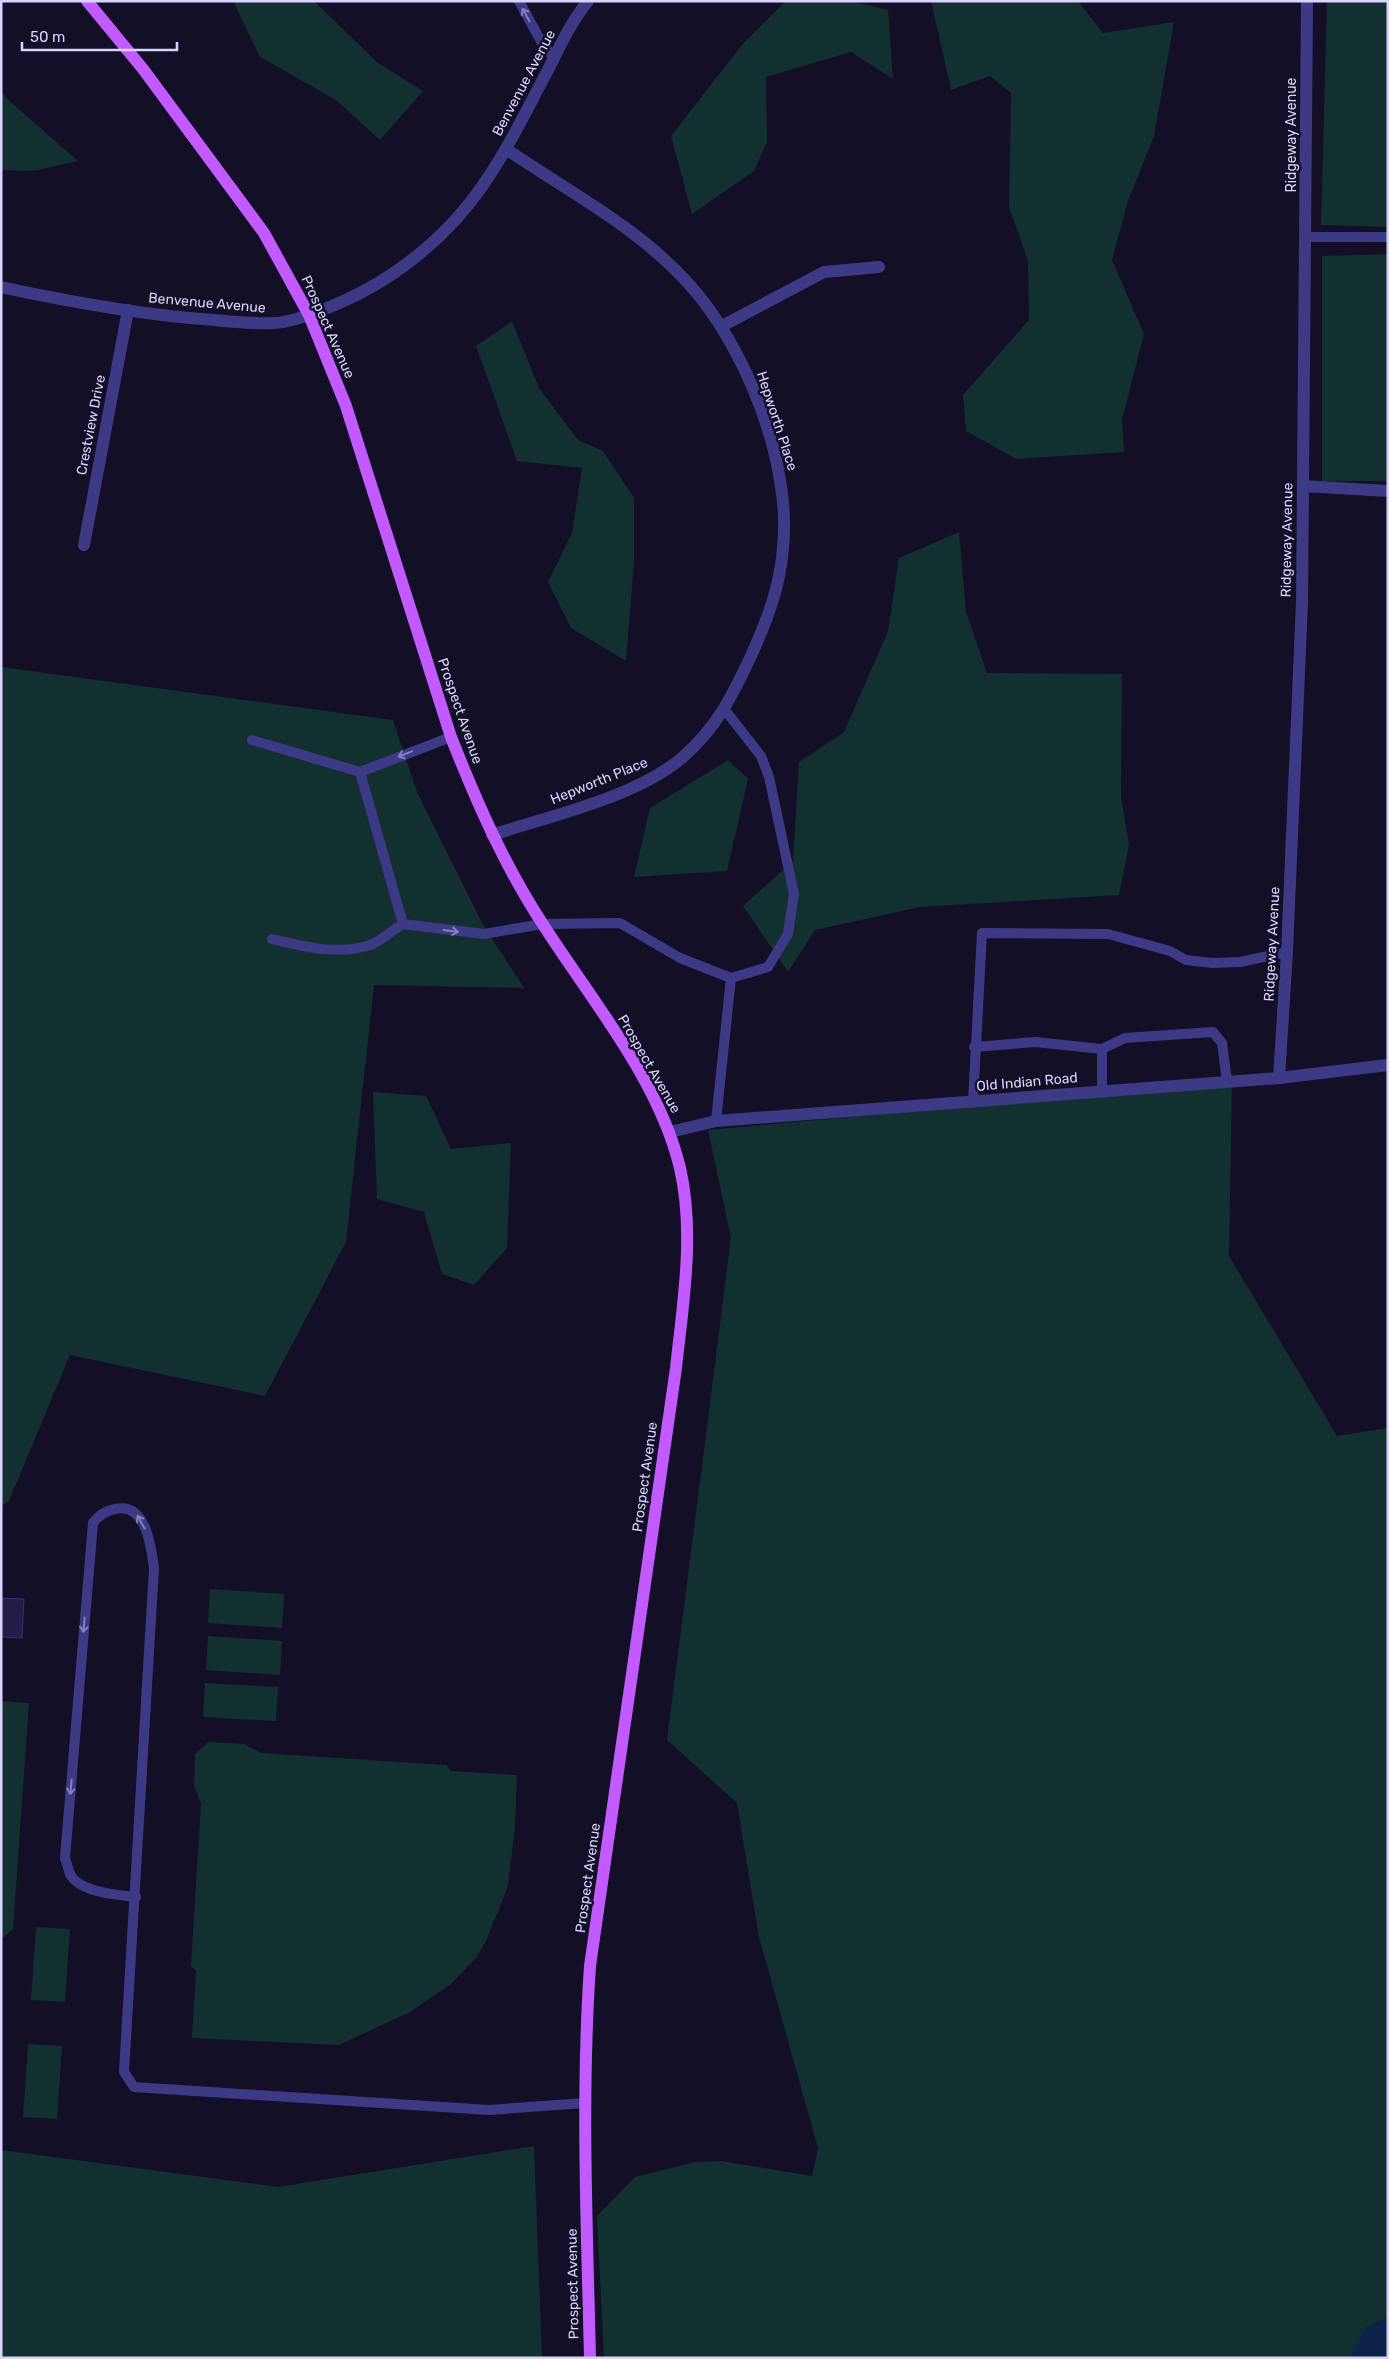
<svg xmlns="http://www.w3.org/2000/svg" width="1389" height="2359" font-family="Rubik,sans-serif">
<rect width="100%" height="100%" fill="#130f26"/>
<g fill="#12302f">
<polygon points="233,1 314,1 378,63 423,91 380,140 336,100 260,57"/>
<polygon points="786,1 852,1 888,10 893,79 851,52 766,77 767,142 754,171 692,214 671,136 741,46"/>
<polygon points="931,1 1078,1 1103,33 1174,22 1154,136 1128,201 1112,260 1144,334 1122,420 1124,452 1016,459 966,431 963,395 1029,320 1028,261 1009,207 1011,93 990,76 951,90"/>
<polygon points="1327,1 1388,1 1388,227 1321,225"/>
<polygon points="1,90 6,98 78,161 33,171 1,170"/>
<polygon points="1388,254 1388,481 1322,481 1322,256"/>
<polygon points="512,321 539,388 578,440 603,451 634,498 634,563 626,661 571,628 548,582 572,533 582,468 517,461 476,346"/>
<polygon points="959,532 966,612 987,673 1122,674 1121,796 1129,845 1119,895 920,907 815,930 788,972 743,906 793,861 799,762 844,732 888,631 899,558"/>
<polygon points="1,667 393,720 417,792 482,923 524,988 374,985 346,1242 265,1396 70,1355 9,1501 1,1506"/>
<polygon points="728,760 748,779 727,871 634,877 650,808"/>
<polygon points="1232,1082 1229,1256 1337,1436 1388,1428 1388,2358 604,2358 597,2216 635,2177 695,2162 721,2161 812,2176 818,2148 759,1937 737,1803 667,1740 731,1238 708,1130"/>
<polygon points="373,1092 426,1096 451,1149 511,1143 507,1248 474,1285 442,1274 424,1212 377,1199"/>
<polygon points="210,1589 284,1594 282,1628 208,1623"/>
<polygon points="208,1636 282,1641 280,1675 206,1670"/>
<polygon points="205,1683 278,1687 276,1721 203,1717"/>
<polygon points="1,1701 29,1703 13,1929 1,1939"/>
<polygon points="208,1742 244,1744 261,1753 446,1765 451,1771 517,1775 515,1827 508,1886 487,1939 476,1958 451,1984 410,2012 339,2045 192,2038 196,1971 191,1966 201,1804 194,1786 195,1754"/>
<polygon points="36,1927 70,1929 65,2002 31,2000"/>
<polygon points="28,2044 62,2046 57,2119 23,2117"/>
<polygon points="534,2146 542,2358 1,2358 1,2150 278,2187"/>
</g>
<polygon fill="#0c2248" points="1388,2317 1388,2358 1349,2358 1366,2327"/>
<polygon fill="#241b47" stroke="#3b2d73" points="1,1598 24,1599 22,1638 1,1637"/>
<g fill="none" stroke-linecap="round" stroke-linejoin="round">
<g stroke="#3d3a85" stroke-width="10">
<polyline points="519,1 542,43 554,58"/>
<polyline points="1305,237 1388,237"/>
<polyline points="252,740 360,772 451,737"/>
<polyline points="360,772 403,924"/>
<path d="M272,939C305,947 340,956 373,944C383,939 393,930 403,924L484,934L542,924L620,923L680,958L731,978L768,967L788,934L794,894L769,777L761,756L725,710"/>
<polyline points="974,1047 1035,1042 1102,1049 1102,1091"/>
<polyline points="1102,1049 1125,1038 1213,1032 1222,1043 1227,1081"/>
<polyline points="973,1101 982,933 1108,934 1170,951 1186,960 1212,963 1240,962 1287,952"/>
<polyline points="716,1121 731,978"/>
<path d="M136,1897C117,1895 79,1892 70,1874C68,1869 67,1863 65,1858L93,1523C98,1516 105,1511 115,1509C146,1502 151,1546 154,1568L124,2072L134,2087L489,2110L584,2103"/>
</g>
<g stroke="#3d3a85" stroke-width="12">
<path d="M1,287C71,302 142,315 214,320C234,322 254,324 274,323C290,322 307,316 322,310C386,286 444,242 483,185C508,149 527,109 548,70C560,46 571,22 588,1"/>
<polyline points="722,326 824,272 879,267"/>
<polyline points="1303,486 1388,491"/>
<polyline points="84,545 128,310"/>
<path d="M492,835C550,816 637,797 683,757C717,727 731,698 750,658C766,623 780,588 783,548C792,463 745,345 688,283C636,226 569,192 506,149"/>
<polyline points="1279,1078 1287,952 1302,602 1307,1"/>
<polyline points="670,1132 716,1121 1279,1078 1388,1065"/>
</g>
<path stroke="#c25bff" stroke-width="12" d="M87,1L143,69L264,233L309,315L346,406L451,737C477,803 505,867 544,926C592,1001 659,1080 680,1168C695,1233 683,1303 676,1368L590,1966C581,2097 587,2227 590,2358"/>
</g>
<defs><path id="oneway-shaft" d="M-6 0H5M1.5-3L5.5 0L1.5 3" fill="none" stroke-width="1.6" stroke-linecap="round" stroke-linejoin="round" transform="scale(1.25)"/></defs>
<g stroke="#837fbc">
<use href="#oneway-shaft" transform="translate(526 15) rotate(-119)"/>
<use href="#oneway-shaft" transform="translate(405 754) rotate(159)"/>
<use href="#oneway-shaft" transform="translate(451 931) rotate(7)"/>
<use href="#oneway-shaft" transform="translate(141 1522) rotate(-119)"/>
<use href="#oneway-shaft" transform="translate(84 1625) rotate(95)"/>
<use href="#oneway-shaft" transform="translate(71 1787) rotate(95)"/>
</g>
<g text-anchor="middle" dominant-baseline="central" stroke-width="5" stroke-linejoin="round" paint-order="stroke">
<g font-size="14" fill="#d9d4ff" stroke="#130f26">
<text transform="translate(524 83) rotate(-62)">Benvenue Avenue</text>
<text transform="translate(1291 135) rotate(-90)">Ridgeway Avenue</text>
<text transform="translate(207 303) rotate(5)">Benvenue Avenue</text>
<text transform="translate(328 327) rotate(66)">Prospect Avenue</text>
<text transform="translate(777 421) rotate(72)">Hepworth Place</text>
<text transform="translate(91 425) rotate(-79)">Crestview Drive</text>
<text transform="translate(1287 540) rotate(-89)">Ridgeway Avenue</text>
<text transform="translate(460 711) rotate(71)">Prospect Avenue</text>
<text transform="translate(599 781) rotate(-22)">Hepworth Place</text>
<text transform="translate(1272 944) rotate(-87)">Ridgeway Avenue</text>
<text transform="translate(649 1064) rotate(60)">Prospect Avenue</text>
<text transform="translate(1027 1082) rotate(-5)">Old Indian Road</text>
<text transform="translate(645 1477) rotate(-82)">Prospect Avenue</text>
<text transform="translate(588 1878) rotate(-82)">Prospect Avenue</text>
<text transform="translate(573 2284) rotate(-91)">Prospect Avenue</text>
</g>
</g>
<rect width="1389" height="2359" fill="none" stroke="#d9d4ff" stroke-width="5"/>
<path d="M22 42v8h155v-8" fill="none" stroke="#d9d4ff" stroke-width="2.5"/>
<text x="30" y="42" font-size="15" fill="#d9d4ff" stroke="#130f26" stroke-width="4" paint-order="stroke">50 m</text>
</svg>
